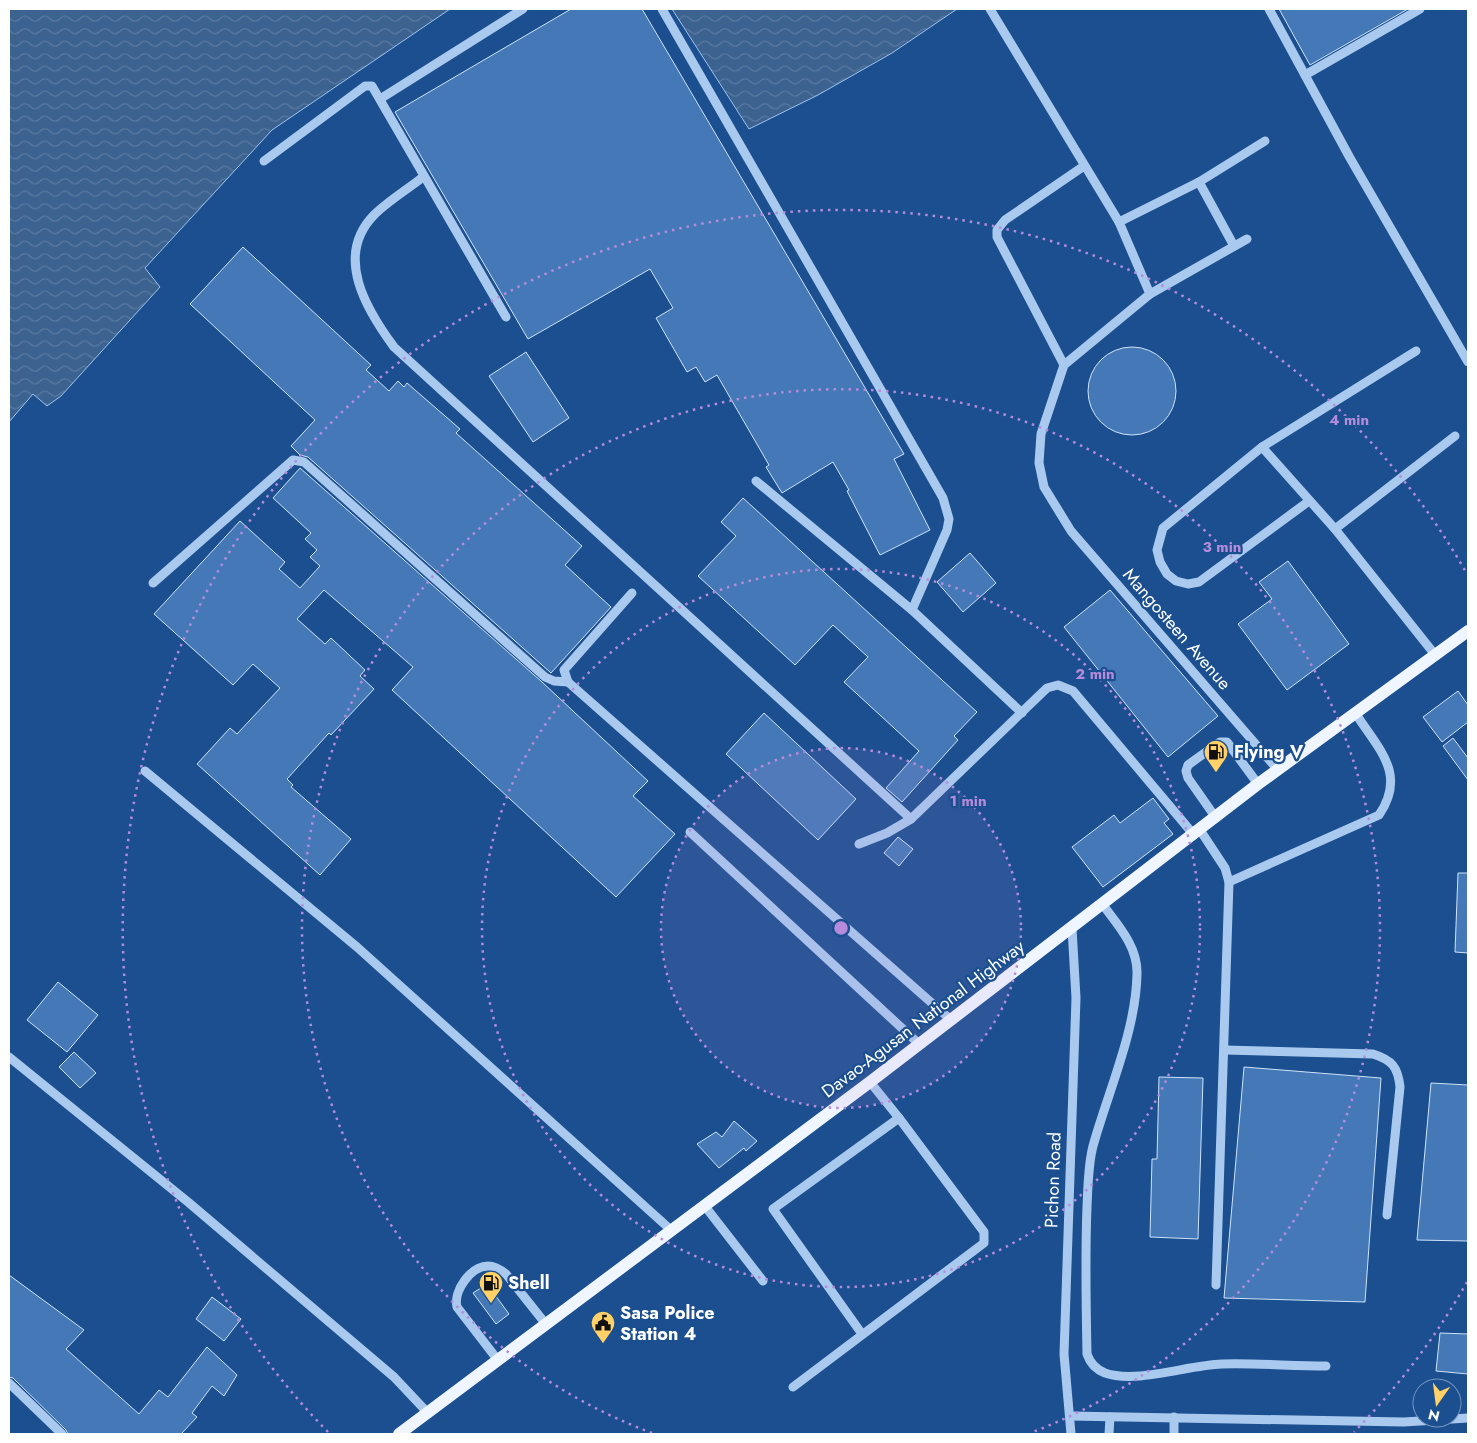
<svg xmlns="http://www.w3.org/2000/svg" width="1477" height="1443" font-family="Jost,sans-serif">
<defs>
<pattern id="water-waves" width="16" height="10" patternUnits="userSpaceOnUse" patternTransform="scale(1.25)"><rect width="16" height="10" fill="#3c6290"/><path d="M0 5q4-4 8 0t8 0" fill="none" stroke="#597aa1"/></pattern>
</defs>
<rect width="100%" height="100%" fill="#1b4f8f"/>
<g fill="url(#water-waves)" stroke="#9cc4f0">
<polygon points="9,9 450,9 272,130 145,268 160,287 61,396 47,406 33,394 9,422"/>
<polygon points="672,9 957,9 892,53 818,95 749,129"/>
</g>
<g fill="#4478b7" stroke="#cfe3fa">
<polygon points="571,9 642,9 904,454 894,459 930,530 880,555 847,491 849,490 833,462 782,493 766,467 769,465 717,375 705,382 696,367 687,372 656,318 673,308 650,269 528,339 395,112"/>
<polygon points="1279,9 1408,9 1310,65"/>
<polygon points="243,247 371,365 366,370 389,391 398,381 404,387 407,383 460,429 456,433 582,546 565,565 611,607 551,673 308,457 300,455 291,446 315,420 190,304"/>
<circle cx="1132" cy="391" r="44"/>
<polygon points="526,352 569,418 533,442 489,376"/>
<polygon points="300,468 542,682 648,781 633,796 675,834 616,897 392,690 413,667 324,590 297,619 325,644 331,638 365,670 360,676 374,689 331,735 329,733 287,779 293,785 291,787 351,839 320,875 197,764 230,728 237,734 280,688 253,664 233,685 154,614 240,521 285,562 279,569 300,588 320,566 310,557 317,550 305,539 311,533 273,498"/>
<polygon points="743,498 977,712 954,736 958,740 902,802 886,788 919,751 844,682 868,657 833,625 795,665 698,576 736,536 721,522"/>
<polygon points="970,553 996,583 963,612 937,582"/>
<polygon points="1288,561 1349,644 1287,690 1238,624 1272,599 1259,582"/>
<polygon points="1110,590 1218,716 1168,757 1064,627"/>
<polygon points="1458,691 1468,705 1468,722 1442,742 1423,717"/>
<polygon points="764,713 856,799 818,840 726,754"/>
<polygon points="1453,738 1468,758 1468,780 1443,746"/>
<polygon points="1153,798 1169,819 1164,823 1173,834 1103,887 1072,847 1114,815 1120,823"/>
<polygon points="898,837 913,849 899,866 884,853"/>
<polygon points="1458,873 1468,873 1468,953 1455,952"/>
<polygon points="58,982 98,1015 67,1052 27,1020"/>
<polygon points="74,1052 96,1073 80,1088 59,1067"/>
<polygon points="1244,1067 1381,1078 1365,1302 1224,1298"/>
<polygon points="1159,1077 1203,1078 1198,1239 1150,1237 1152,1159 1157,1159"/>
<polygon points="1431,1083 1468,1085 1468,1241 1417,1240"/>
<polygon points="734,1121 757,1141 746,1151 744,1148 719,1168 697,1144 716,1132 722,1137"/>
<polygon points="9,1275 84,1330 66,1349 139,1414 159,1390 168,1397 207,1347 237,1375 224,1396 212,1386 192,1413 197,1417 181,1434 68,1434 66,1430 13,1378 9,1377"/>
<polygon points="487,1284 509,1314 496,1324 473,1293"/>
<polygon points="212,1297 241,1319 224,1341 196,1319"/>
<polygon points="1440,1333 1468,1334 1468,1374 1436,1371"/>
</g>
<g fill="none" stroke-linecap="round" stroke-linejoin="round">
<g stroke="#a9c9ee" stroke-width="9">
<polyline points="662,9 943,498 949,519 947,530 912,610 1022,713"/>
<polyline points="990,9 1119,222 1150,294"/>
<polyline points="1269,9 1350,158 1468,362"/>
<polyline points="1305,75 1420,9"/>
<polyline points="380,99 523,9"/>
<polyline points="264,161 365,86 372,86 506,317"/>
<path d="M423,177C408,189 388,201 374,215C334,256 366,309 394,347L911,819L1047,688L1058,685L1073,691L1194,835"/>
<polyline points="1199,182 1234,246"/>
<polyline points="1119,222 1199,182 1265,141"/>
<polyline points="1247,239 1150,294 1064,365 1041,434 1039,463 1044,487 1071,531 1278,770"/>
<polyline points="1064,365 997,237 997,230 1005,220 1084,166"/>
<polyline points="1262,447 1335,529 1436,656"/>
<polyline points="756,481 912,610"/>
<polyline points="1309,501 1199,582 1188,584 1176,581 1167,574 1160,562 1157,550 1163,528 1262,447 1416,351"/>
<polyline points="1335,529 1455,436"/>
<polyline points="153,583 293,460 304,462 545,677 554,681 568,682"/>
<polyline points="632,593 564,670 568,682 950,1019"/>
<polyline points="145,771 357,947 671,1230"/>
<polyline points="1216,818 1188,778 1186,771 1188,765 1220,742 1227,742 1258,784"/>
<polyline points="1200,830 1225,868 1229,882 1216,1285"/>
<polyline points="690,832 918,1043"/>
<polyline points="859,844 887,833 911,819"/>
<path d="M1229,882L1379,815C1407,774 1379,750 1356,714"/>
<path d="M1103,905C1118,925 1138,947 1137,974C1136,1031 1108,1092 1093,1146C1088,1165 1088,1187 1087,1207C1085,1256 1086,1305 1087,1354C1090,1363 1095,1369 1105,1373C1136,1384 1188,1365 1222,1364C1257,1363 1291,1366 1326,1366"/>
<path d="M1225,1050L1373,1054C1392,1060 1398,1067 1400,1087L1387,1215"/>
<polyline points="9,1057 188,1202 394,1377 427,1412"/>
<polyline points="870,1082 899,1118"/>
<polyline points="704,1205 763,1281"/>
<path d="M497,1359L457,1307C453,1291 471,1266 488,1266C495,1266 501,1270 506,1274L545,1323"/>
<polyline points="9,1383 62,1434"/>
<polyline points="793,1387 984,1243 984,1232 899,1118 773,1209 862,1334"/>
<polyline points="1070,1416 1404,1422 1468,1418"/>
<polyline points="1071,1434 1064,1354 1076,998 1072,928"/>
<polyline points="1109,1434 1110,1417"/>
<polyline points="1174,1434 1174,1417"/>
</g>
<polyline stroke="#f0f6ff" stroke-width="12" points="399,1434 870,1082 1258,784 1468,631"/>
</g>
<circle cx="841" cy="928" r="180" fill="#b68bdc" fill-opacity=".12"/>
<g fill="none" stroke="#b68bdc" stroke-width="2.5" stroke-dasharray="2.5 5">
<circle cx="841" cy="928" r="180"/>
<circle cx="841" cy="928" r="359"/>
<path d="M652 1433A539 539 0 1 1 1030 1433"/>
<path d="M1467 1282A719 719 0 0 1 1354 1432M328 1432A719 719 0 1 1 1467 574"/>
</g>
<defs>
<symbol id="fuel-pin" viewBox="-11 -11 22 30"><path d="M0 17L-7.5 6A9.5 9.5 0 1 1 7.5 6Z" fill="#ffd166" stroke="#1b4f8f"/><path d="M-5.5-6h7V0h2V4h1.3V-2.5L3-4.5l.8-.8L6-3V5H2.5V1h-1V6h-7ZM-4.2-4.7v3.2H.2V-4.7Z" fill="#111"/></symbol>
<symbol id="civic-pin" viewBox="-11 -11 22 30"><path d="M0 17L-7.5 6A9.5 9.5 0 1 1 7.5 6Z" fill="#ffd166" stroke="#1b4f8f"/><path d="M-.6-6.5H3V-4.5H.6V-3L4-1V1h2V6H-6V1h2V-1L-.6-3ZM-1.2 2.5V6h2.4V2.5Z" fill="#111"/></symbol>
</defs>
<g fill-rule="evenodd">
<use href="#fuel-pin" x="1202" y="738" width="28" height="38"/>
<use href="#fuel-pin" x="477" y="1269" width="28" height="38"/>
<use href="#civic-pin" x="589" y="1309" width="28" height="38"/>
</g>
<g text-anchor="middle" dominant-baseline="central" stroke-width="4.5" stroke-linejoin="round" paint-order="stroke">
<g font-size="18" fill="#fff" stroke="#1b4f8f">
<text transform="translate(1177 629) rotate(49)">Mangosteen Avenue</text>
<text transform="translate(923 1019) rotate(-37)">Davao-Agusan National Highway</text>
<text transform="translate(1053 1180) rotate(-88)">Pichon Road</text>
</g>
<g font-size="18" font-weight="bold" fill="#fff" stroke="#1b4f8f" text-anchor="start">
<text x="1234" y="752">Flying V</text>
<text x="508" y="1283">Shell</text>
<text x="620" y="1313">Sasa Police<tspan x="620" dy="21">Station 4</tspan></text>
</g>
</g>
<circle cx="841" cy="928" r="8" fill="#b68bdc" stroke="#1b4f8f" stroke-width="2.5"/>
<g font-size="15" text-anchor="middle" font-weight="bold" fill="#b68bdc" stroke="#1b4f8f" stroke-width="4.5" stroke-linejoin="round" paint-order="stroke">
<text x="1349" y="425">4 min</text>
<text x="1222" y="552">3 min</text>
<text x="1095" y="679">2 min</text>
<text x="968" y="806">1 min</text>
</g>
<rect width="1477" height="1443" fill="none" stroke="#ffffff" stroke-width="20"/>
<g transform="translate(1437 1403) rotate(194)"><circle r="24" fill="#1b4f8f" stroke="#7695bc"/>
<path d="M0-4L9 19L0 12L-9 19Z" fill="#ffd166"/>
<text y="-8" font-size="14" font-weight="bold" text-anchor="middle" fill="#ffffff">N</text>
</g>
</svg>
